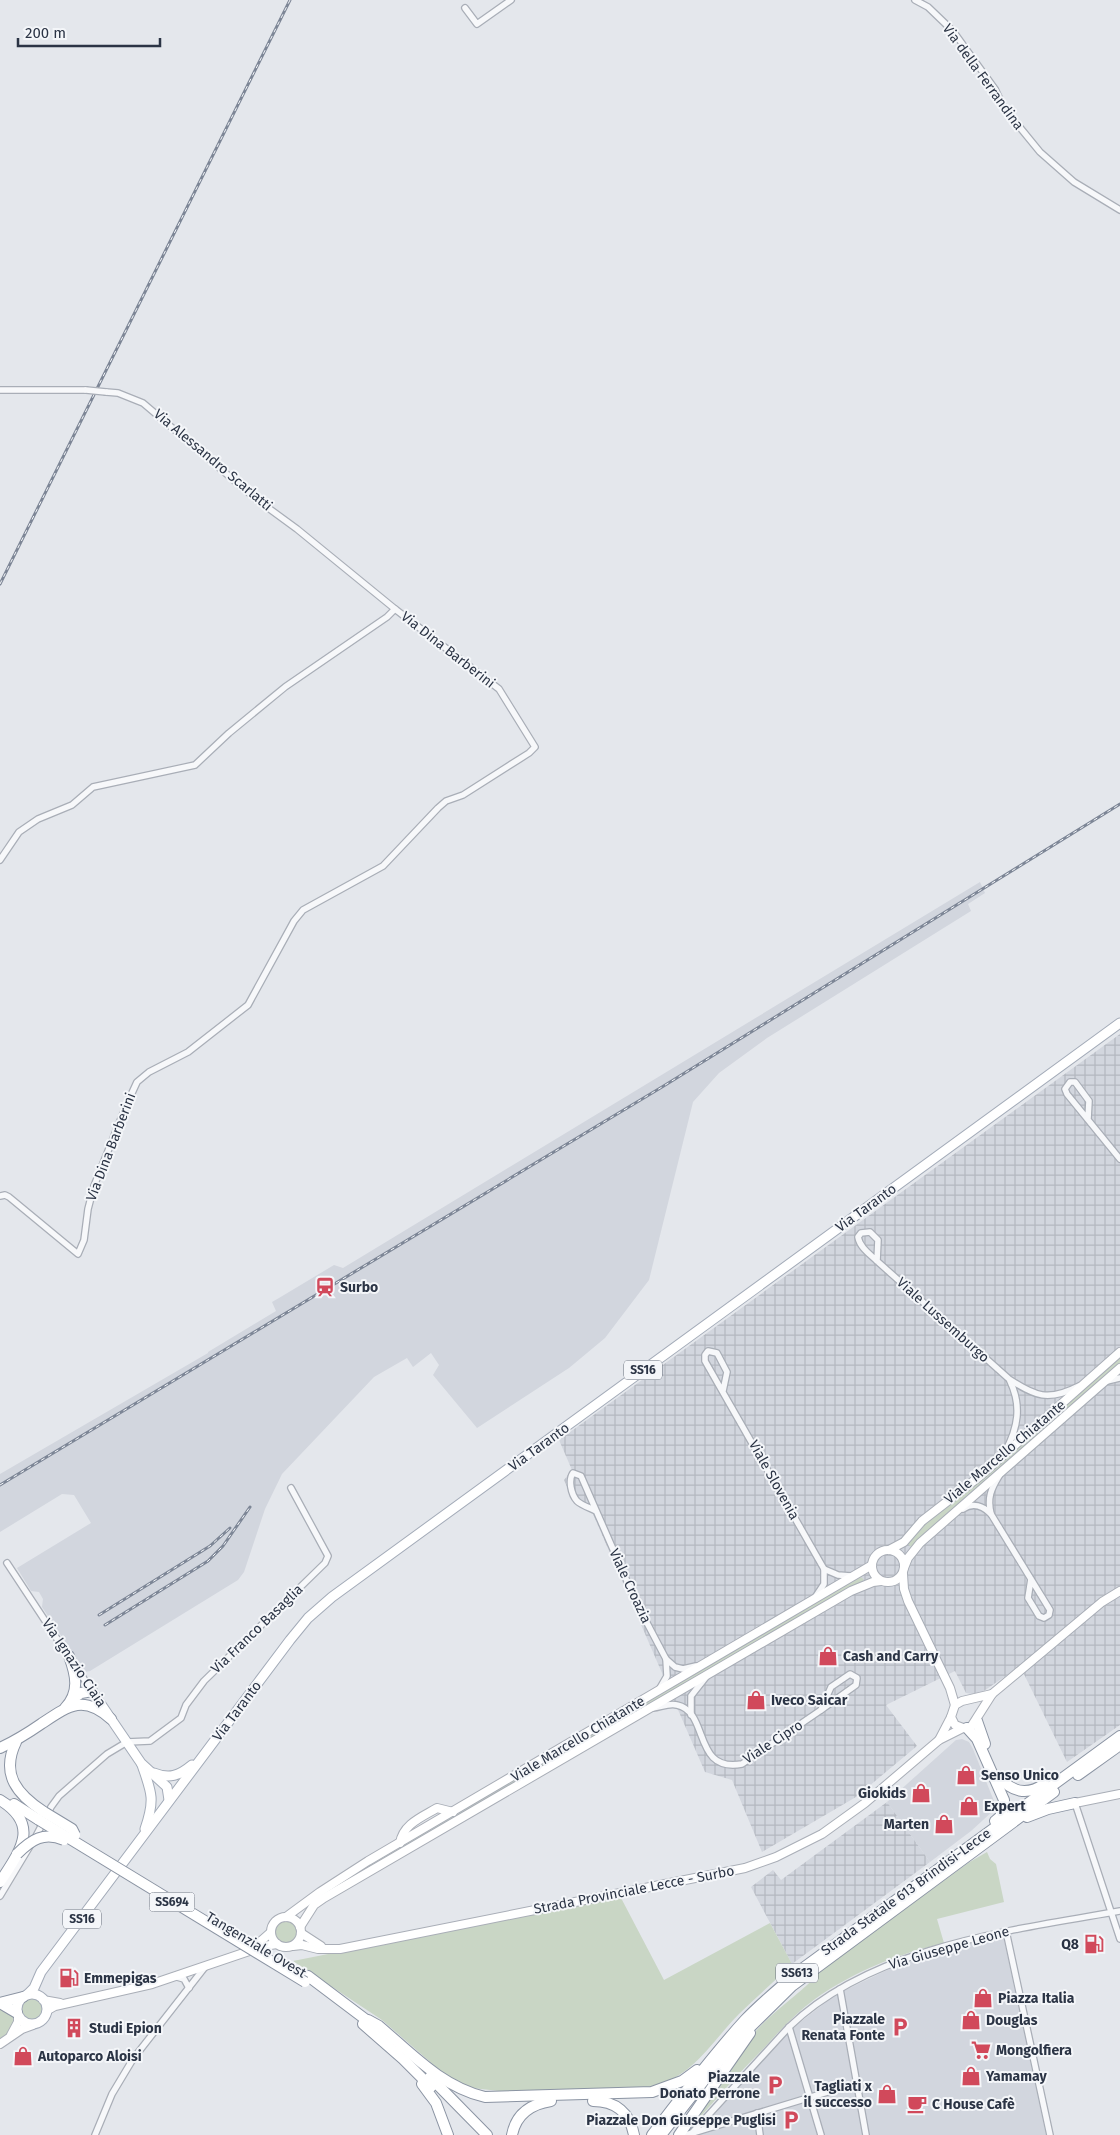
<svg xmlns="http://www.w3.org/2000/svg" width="1120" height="2135" font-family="'Fira Sans',sans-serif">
<defs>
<pattern id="industrial-grid" width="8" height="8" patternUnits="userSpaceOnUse" patternTransform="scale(1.25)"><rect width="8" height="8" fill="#d2d6de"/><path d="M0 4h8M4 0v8" fill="none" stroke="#b4b8c0"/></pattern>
</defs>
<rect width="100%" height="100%" fill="#e4e7ec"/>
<g fill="#d2d6de">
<polygon points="980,882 985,893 968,904 971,911 767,1038 719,1073 693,1102 649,1280 605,1338 569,1368 477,1428 433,1375 439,1365 431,1353 413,1367 407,1358 374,1377 282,1474 265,1509 244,1572 238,1580 90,1671 85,1672 42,1607 43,1599 39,1592 31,1591 17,1568 91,1523 74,1495 62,1494 0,1532 0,1474 208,1353 208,1352 276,1311 272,1302 279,1298 334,1265 343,1268"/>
<polygon points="962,1739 969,1742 973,1749 994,1801 994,1810 971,1831 930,1862 887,1802 956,1740"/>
<polygon points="1003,1935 1046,2135 695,2135 707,2118 794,2027 835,1995 904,1962"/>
</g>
<g fill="url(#industrial-grid)">
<polygon points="1120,1034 1120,1725 1067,1762 1020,1666 978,1695 966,1693 955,1671 886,1705 917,1746 856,1797 762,1852 732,1780 705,1772 593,1514 574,1503 564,1480 572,1470 559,1440"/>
<polygon points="887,1802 930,1862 792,1964 751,1887 773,1870 781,1880"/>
</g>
<g fill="#c9d6c5">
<path d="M1120,1358V1363L939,1520L911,1547L908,1544C928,1520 950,1500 976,1483Z"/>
<polygon points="861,1577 864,1580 321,1898 319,1895"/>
<path d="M987,1852L990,1859L996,1864L1004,1902L937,1919L944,1943C898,1954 853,1972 815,1999C796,2013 780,2030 765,2047C739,2073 714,2101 690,2129L754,2033C775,2009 803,1992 824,1968L968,1863Z"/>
<path d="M620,1896L664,1980L770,1923L792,1964C775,1981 756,1997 739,2014C707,2047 693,2078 645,2089L508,2092L472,2088L452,2079L436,2067L382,2020L293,1961Z"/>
<circle cx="286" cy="1932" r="12"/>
<circle cx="32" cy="2010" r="12"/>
<polygon points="0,2007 12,2013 15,2019 10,2033 0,2040"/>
</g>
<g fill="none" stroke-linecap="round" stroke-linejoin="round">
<defs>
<g id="street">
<polyline points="915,0 928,7 953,31 995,89 1004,108 1040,152 1074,182 1120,210"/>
<polyline points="465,8 477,24 511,0"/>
<polyline points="0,390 86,390"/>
<polyline points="0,860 19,832 38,819 72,805 93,787 195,765 229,733 285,687 387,617 395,609"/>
<polyline points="1088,1119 1089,1101 1075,1082 1070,1082 1065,1089 1067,1094 1120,1159"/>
<polyline points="0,1196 5,1195 9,1197 78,1254 84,1240 88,1209 94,1186 126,1106 137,1082 149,1072 188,1052 248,1005 294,921 303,910 383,866 438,808 446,801 463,795 529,753 535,747 499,689 395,609 297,529 256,499 143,403 118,393 106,392"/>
<path d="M877,1261L878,1240L870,1232L861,1233L858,1237C860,1248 870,1254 877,1261L1009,1379C1035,1396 1048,1402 1079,1386"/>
<polyline points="1107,1381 1120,1378"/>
<polyline points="723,1391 727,1372 717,1353 708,1351 705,1355 705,1361 824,1569"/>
<path d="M1005,1452C1018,1428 1022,1406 1010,1381"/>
<path d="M963,1509C973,1502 983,1506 991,1514L1050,1610L1049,1615L1044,1618L1039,1616L1028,1598L1031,1579"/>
<path d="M596,1511C590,1508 581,1505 577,1501C571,1494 568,1480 573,1473L581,1476L637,1604L666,1659L675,1667L683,1669L696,1666"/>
<path d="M991,1514C987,1498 991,1489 999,1476"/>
<polyline points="7,1563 69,1657"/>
<polyline points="816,1596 824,1584 824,1569 838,1575 851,1576"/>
<polyline points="76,1667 92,1691"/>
<polygon points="850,1674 857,1678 856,1685 821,1710 831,1687"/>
<polyline points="660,1688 667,1676 666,1659"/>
<path d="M653,1708C661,1707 669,1703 677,1705C710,1712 692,1773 742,1764L821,1710"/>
<polyline points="691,1715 691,1696 706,1677"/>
<polyline points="1075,1803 1120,1939"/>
<polyline points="35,1838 51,1807 59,1796 107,1754 127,1742 150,1741 181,1718 186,1705 204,1681 325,1563 328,1556 291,1488"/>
<polyline points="0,1896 30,1846"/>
<polyline points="1006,1931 1050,2135"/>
<polyline points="177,1977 184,1979 189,1988"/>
<polyline points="840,1989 866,2135"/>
<polyline points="789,2027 821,2135"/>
<polyline points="757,2113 760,2135"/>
<path d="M691,2134L789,2027C871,1947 1012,1930 1120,1911"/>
<polyline points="95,2135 112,2094 133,2059 205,1967"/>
<polyline points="686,2135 857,2083"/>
</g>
<g id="secondary">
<circle cx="888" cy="1566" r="16"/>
<polyline points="889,1550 904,1542 922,1521 980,1476 1120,1352"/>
<polyline points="904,1568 908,1558 920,1543 1120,1368"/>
<polyline points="903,1574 904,1589 908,1601 950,1688 955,1705"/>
<polyline points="963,1728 955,1725 951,1717 955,1705 962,1701 992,1694"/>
<polyline points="939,1740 951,1717"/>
<polyline points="1075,1803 1120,1794"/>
<path d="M400,1843C403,1824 422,1817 437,1808L453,1812"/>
<circle cx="286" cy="1932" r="15"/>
<polyline points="286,1917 320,1892 368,1861 872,1565"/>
<polyline points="300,1927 314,1905 324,1898 851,1591 873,1582 881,1581"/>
<polyline points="301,1933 321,1946"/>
<polyline points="293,1946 302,1945 318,1949 340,1949 745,1868 776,1857 822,1834 865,1803 939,1740 963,1728 971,1727 992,1694 1102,1602 1120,1591"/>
<polyline points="253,1948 270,1933"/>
<polyline points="43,2000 60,2003"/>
<polyline points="46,2014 48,2010 55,2006 152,1984 264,1946 277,1944"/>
<polyline points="11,2035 18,2022 18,2016"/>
<polyline points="0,2044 22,2029 33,2025"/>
</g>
<g id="primary">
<polyline points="92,1691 141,1763 167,1787 169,1800"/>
<path d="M142,1765C152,1793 155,1800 145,1829"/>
<path d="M154,1773C169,1779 179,1776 192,1765"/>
<circle cx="32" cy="2009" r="15"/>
<polyline points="27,1995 34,1988 41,1972 290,1640 308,1618 332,1597 1120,1023"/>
</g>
<g id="highway">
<polyline points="72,1699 81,1693 92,1691"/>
<path d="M65,1708C80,1692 76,1675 69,1656"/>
<polyline points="977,1721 985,1744"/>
<path d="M967,1728L977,1739L1004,1800C1004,1809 1003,1816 995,1821"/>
<path d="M16,1742C0,1775 18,1795 44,1812"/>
<path d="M0,1748C15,1741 28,1733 41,1724C68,1706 83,1694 111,1719"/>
<polyline points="1078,1775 1120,1745"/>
<path d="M999,1776C1011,1792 1027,1796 1044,1784"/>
<path d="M0,1800C41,1825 20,1851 0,1882"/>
<polyline points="14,1804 39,1820"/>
<polyline points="1027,1817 1048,1809 1075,1803"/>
<polyline points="308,1976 373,2025"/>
<polyline points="0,2003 23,1997"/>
<polyline points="0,2003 17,2013"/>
<path d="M368,2020L379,2026C412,2054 442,2087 485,2097L652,2092L682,2081L697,2070"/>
<polyline points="363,2024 403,2059 431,2087"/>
<polyline points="430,2077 487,2135"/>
<polyline points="422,2084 436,2103 448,2135"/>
<path d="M593,2101C616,2101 630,2113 634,2135"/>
<path d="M512,2135C516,2114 531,2104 551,2101"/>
<path d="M652,2135C682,2096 712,2056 745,2020C762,2002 781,1987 799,1971L1120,1736"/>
<polyline points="661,2135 732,2045 792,1986 1054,1792"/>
<polyline points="679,2135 750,2033"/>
</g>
</defs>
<use href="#street" stroke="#a9aeb7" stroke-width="8"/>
<use href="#secondary" stroke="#a9aeb7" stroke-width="10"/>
<use href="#primary" stroke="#a3abb8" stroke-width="11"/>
<use href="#highway" stroke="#8b94a3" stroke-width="12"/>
<use href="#street" stroke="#f7f8fa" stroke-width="5.5"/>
<use href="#secondary" stroke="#fff" stroke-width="8"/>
<use href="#primary" stroke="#fff" stroke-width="9"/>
<use href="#highway" stroke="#fff" stroke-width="10"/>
<defs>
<g id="rail">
<polyline points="0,584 290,0"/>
<polyline points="0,1485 662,1087 1120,804"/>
<polyline points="99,1615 210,1546 230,1528"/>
<polyline points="105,1625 208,1561 223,1546 250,1507"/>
</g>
</defs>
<use href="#rail" stroke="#7d8696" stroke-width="3"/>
<use href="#rail" stroke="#f4f6f9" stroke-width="1" stroke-dasharray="4" stroke-linecap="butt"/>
<defs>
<polyline id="street-bridge" points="86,390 106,392"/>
<g id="highway-bridge">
<polyline points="44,1812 72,1829 75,1835"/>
<polyline points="39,1820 305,1982"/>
<path d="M17,1854C31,1840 44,1831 64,1840"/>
</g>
</defs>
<use href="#street-bridge" stroke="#a9aeb7" stroke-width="8" stroke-linecap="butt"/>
<use href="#highway-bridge" stroke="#8b94a3" stroke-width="12" stroke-linecap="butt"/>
<use href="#street-bridge" stroke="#f7f8fa" stroke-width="5.5"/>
<use href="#highway-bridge" stroke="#fff" stroke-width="10"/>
</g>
<defs>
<symbol id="station-bare" viewBox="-9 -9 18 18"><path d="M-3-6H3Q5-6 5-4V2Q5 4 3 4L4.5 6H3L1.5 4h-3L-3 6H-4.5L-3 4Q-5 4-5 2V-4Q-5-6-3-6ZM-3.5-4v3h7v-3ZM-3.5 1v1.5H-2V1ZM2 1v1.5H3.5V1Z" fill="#d1495b" stroke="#f4f6f9" stroke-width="2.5" paint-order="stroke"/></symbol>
<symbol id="shop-bare" viewBox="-9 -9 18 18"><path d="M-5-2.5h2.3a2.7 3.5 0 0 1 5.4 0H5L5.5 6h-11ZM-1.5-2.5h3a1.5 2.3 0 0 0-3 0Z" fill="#d1495b" stroke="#f4f6f9" stroke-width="2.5" paint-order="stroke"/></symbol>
<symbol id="fuel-bare" viewBox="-9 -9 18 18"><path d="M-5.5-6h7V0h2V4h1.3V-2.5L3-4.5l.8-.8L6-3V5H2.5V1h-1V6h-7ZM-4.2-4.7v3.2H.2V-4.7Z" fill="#d1495b" stroke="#f4f6f9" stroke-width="2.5" paint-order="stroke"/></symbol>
<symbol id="parking-bare" viewBox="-9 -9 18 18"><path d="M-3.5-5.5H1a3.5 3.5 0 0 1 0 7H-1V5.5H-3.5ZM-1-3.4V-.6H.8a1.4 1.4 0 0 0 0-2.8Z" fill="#d1495b" stroke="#f4f6f9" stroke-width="2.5" paint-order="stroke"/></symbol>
<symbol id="building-bare" viewBox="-9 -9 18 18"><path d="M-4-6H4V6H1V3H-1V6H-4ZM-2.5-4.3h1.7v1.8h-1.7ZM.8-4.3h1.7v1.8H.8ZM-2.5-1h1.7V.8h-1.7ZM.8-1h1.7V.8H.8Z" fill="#d1495b" stroke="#f4f6f9" stroke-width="2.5" paint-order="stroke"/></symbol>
<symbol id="supermarket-bare" viewBox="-9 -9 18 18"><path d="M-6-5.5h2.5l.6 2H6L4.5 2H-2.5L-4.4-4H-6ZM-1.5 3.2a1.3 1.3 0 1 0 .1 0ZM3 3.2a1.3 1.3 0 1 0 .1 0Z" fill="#d1495b" stroke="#f4f6f9" stroke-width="2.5" paint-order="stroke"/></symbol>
<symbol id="cafe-bare" viewBox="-9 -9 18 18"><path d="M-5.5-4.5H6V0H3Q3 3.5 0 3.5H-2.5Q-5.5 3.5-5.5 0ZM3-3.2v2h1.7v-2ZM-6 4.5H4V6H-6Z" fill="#d1495b" stroke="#f4f6f9" stroke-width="2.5" paint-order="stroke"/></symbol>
</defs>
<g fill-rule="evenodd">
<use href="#station-bare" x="311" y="1273" width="28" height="28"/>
<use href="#shop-bare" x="814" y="1642" width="28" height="28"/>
<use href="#shop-bare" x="742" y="1686" width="28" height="28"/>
<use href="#shop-bare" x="952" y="1761" width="28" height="28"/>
<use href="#shop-bare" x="907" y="1779" width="28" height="28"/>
<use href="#shop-bare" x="955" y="1792" width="28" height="28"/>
<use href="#shop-bare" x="930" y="1810" width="28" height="28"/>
<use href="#fuel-bare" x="1080" y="1930" width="28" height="28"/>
<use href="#fuel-bare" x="55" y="1964" width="28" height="28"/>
<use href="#shop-bare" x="969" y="1984" width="28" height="28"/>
<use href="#shop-bare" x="957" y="2006" width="28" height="28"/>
<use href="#parking-bare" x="886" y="2013" width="28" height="28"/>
<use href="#building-bare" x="60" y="2014" width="28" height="28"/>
<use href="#supermarket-bare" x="967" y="2036" width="28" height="28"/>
<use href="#shop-bare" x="9" y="2042" width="28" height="28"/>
<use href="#shop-bare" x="957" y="2062" width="28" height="28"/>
<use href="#parking-bare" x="761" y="2071" width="28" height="28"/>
<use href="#shop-bare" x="873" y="2080" width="28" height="28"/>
<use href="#cafe-bare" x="903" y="2090" width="28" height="28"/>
<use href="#parking-bare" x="777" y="2106" width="28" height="28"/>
</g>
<g text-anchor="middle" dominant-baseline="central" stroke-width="4" stroke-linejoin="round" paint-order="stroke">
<g fill="#f4f6f9" stroke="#676e7b" stroke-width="1">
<rect x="624" y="1360.5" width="38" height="19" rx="4"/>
<rect x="149.5" y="1892.5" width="45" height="19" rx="4"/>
<rect x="63" y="1909.5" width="38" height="19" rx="4"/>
<rect x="776" y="1963.5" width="42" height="19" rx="4"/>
</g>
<g font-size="12" font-weight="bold" fill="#2b3445">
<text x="643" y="1370">SS16</text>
<text x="172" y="1902">SS694</text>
<text x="82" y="1919">SS16</text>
<text x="797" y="1973">SS613</text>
</g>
<g font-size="14" fill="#2b3445" stroke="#f4f6f9">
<text transform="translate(983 77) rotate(54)">Via della Ferrandina</text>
<text transform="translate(213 460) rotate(40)">Via Alessandro Scarlatti</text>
<text transform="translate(448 650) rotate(38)">Via Dina Barberini</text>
<text transform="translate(111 1147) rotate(-69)">Via Dina Barberini</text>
<text transform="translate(866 1208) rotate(-36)">Via Taranto</text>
<text transform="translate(943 1320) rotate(42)">Viale Lussemburgo</text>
<text transform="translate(539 1447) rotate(-36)">Via Taranto</text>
<text transform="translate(1005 1452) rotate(-40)">Viale Marcello Chiatante</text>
<text transform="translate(774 1480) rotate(61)">Viale Slovenia</text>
<text transform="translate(630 1586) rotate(65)">Viale Croazia</text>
<text transform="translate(257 1629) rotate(-44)">Via Franco Basaglia</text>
<text transform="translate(74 1663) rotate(56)">Via Ignazio Ciaia</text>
<text transform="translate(237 1711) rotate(-53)">Via Taranto</text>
<text transform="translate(578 1739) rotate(-31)">Viale Marcello Chiatante</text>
<text transform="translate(773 1742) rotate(-33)">Viale Cipro</text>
<text transform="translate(634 1890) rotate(-11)">Strada Provinciale Lecce - Surbo</text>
<text transform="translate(906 1892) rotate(-36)">Strada Statale 613 Brindisi-Lecce</text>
<text transform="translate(256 1945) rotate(31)">Tangenziale Ovest</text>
<text transform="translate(949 1948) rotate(-16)">Via Giuseppe Leone</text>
</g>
<g font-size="14" font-weight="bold" fill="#2b3445" stroke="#f4f6f9" text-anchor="start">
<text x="340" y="1287">Surbo</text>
<text x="843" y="1656">Cash and Carry</text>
<text x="771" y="1700">Iveco Saicar</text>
<text x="981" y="1775">Senso Unico</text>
<text x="906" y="1793" text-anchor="end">Giokids</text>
<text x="984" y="1806">Expert</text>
<text x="929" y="1824" text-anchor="end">Marten</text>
<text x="1079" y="1944" text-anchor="end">Q8</text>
<text x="84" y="1978">Emmepigas</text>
<text x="998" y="1998">Piazza Italia</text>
<text x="885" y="2019" text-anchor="end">Piazzale<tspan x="885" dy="16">Renata Fonte</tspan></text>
<text x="986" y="2020">Douglas</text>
<text x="89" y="2028">Studi Epion</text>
<text x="996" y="2050">Mongolfiera</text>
<text x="38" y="2056">Autoparco Aloisi</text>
<text x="986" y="2076">Yamamay</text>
<text x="760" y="2077" text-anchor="end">Piazzale<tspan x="760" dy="16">Donato Perrone</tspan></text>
<text x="872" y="2086" text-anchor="end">Tagliati x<tspan x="872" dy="16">il successo</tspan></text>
<text x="932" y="2104">C House Cafè</text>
<text x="776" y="2120" text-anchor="end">Piazzale Don Giuseppe Puglisi</text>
</g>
</g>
<path d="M18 38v8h142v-8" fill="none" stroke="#2b3445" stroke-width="2.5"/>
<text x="25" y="38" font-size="15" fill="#2b3445" stroke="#f4f6f9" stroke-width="4" paint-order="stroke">200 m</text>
</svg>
